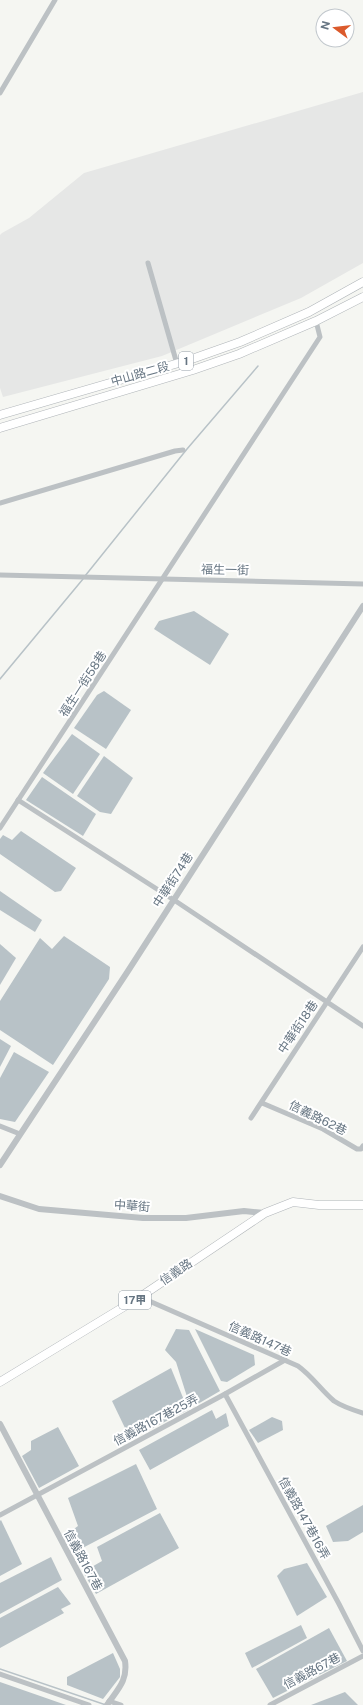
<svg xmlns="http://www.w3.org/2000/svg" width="363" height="1705" font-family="'Public Sans','Noto Sans TC',sans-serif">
<rect width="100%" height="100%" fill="#f5f6f2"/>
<polygon fill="#e6e7e6" points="363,92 363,263 301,298 162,356 3,397 0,388 0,235 2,233 29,218 84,173"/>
<g fill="#b8c2c7">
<polygon points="194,611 229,634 210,665 154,629 159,621"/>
<polygon points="104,691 131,710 106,749 74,728 97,695"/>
<polygon points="72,734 100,754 73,794 43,773"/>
<polygon points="104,756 133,778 111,814 100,812 77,796"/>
<polygon points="42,777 96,814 83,836 26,800"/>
<polygon points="21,831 76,868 61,891 55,892 0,854 0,839 3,835 12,840"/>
<polygon points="0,891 42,920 35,932 0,910"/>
<polygon points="64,936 110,967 109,979 53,1065 0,1030 0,1001 40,938 52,949"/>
<polygon points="0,944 16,958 0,985"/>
<polygon points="0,1039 11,1046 0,1067"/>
<polygon points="14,1052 49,1072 15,1122 0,1119 0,1078"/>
<polygon points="176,1329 189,1330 220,1391 196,1405 189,1403 176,1362 165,1350"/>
<polygon points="195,1329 254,1355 255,1365 227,1382 221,1381"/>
<polygon points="171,1368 188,1410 133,1438 125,1428 112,1401"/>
<polygon points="212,1410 216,1419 226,1413 229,1426 150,1470 139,1450"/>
<polygon points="272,1417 282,1421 283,1430 258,1443 249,1430"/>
<polygon points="58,1427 79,1466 39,1488 22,1456 31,1450 31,1441"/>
<polygon points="136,1464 157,1509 73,1553 64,1536 78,1526 68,1498"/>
<polygon points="363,1505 363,1532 348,1541 333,1542 326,1526"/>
<polygon points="160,1513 179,1548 96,1594 83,1572 102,1561 97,1547"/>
<polygon points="1,1520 22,1564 0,1576 0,1521"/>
<polygon points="51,1557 62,1580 0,1614 0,1583"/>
<polygon points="307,1563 327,1597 297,1616 277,1576 284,1569"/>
<polygon points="58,1587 71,1604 61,1609 64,1613 0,1648 0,1618"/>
<polygon points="301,1625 307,1638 252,1668 245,1653"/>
<polygon points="329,1628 347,1661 273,1698 256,1669"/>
<polygon points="113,1653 120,1669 120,1677 103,1699 67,1685 67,1677"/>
<polygon points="0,1682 66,1705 0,1705"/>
<polygon points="345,1692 358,1705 311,1705"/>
</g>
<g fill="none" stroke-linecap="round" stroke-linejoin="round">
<g stroke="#b8c2c7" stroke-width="1.5">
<polyline points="85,576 187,449 258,366"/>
<polyline points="0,679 83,579"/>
<polyline points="0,1669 106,1705"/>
</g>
<defs>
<g id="primary">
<polyline points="0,415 189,360 240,342 309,312 363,282"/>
<polyline points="0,428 193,370 239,354 316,321 363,297"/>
<polyline points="0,1382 140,1297 265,1213 293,1202 319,1205 363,1205"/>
</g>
</defs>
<use href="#primary" stroke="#b0b5b9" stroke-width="9"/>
<g stroke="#bcc1c4" stroke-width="5">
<polyline points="0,93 55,0"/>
<polyline points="148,263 177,364"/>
<polyline points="0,503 175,451 183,450"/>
<polyline points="0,575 363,584"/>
<polyline points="18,800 174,900 363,1026"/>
<polyline points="0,828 320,337 316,321"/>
<polyline points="262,1103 323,1129 357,1149 361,1149 363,1146"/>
<polyline points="251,1118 363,947"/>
<polyline points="0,1126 20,1134"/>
<path d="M140,1297L298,1366C312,1376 321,1390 334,1401C343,1407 353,1410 363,1413"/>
<polyline points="225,1394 339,1604 363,1651"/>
<polyline points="0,1515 225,1394 285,1360"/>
<polyline points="0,1674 89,1705"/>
<polyline points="109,1701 121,1705"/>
<polyline points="270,1705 363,1656"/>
</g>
<g stroke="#bcc1c4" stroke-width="6">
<polyline points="0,1165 128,971 363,606"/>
<polyline points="0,1196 39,1209 143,1218 186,1218 244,1211 265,1213"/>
<path d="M0,1424L125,1661C128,1681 117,1690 107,1705"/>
</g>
<use href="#primary" stroke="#fff" stroke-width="8"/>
</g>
<g text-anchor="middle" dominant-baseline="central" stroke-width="4" stroke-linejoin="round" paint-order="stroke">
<g fill="#fff" stroke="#949ea8" stroke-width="1">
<rect x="179" y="352" width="14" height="18" rx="3"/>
<rect x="119" y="1291" width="32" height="18" rx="3"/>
</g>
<g font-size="11" font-weight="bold" fill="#667582">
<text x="186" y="361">1</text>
<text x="135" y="1300">17甲</text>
</g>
<g font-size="12" fill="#667582" stroke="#fff">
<text transform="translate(140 374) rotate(-16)">中山路二段</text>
<text transform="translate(225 570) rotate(1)">福生一街</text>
<text transform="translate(83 684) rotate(-57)">福生一街58巷</text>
<text transform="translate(173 880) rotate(-57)">中華街74巷</text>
<text transform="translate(298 1027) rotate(-56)">中華街18巷</text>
<text transform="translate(318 1118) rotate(26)">信義路62巷</text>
<text transform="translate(132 1206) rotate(4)">中華街</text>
<text transform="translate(176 1272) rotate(-34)">信義路</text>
<text transform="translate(260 1339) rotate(24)">信義路147巷</text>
<text transform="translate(156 1420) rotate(-28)">信義路167巷25弄</text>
<text transform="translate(304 1518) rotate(61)">信義路147巷16弄</text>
<text transform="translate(83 1560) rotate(62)">信義路167巷</text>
<text transform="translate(312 1671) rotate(-28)">信義路67巷</text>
</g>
</g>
<g transform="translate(335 28) rotate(285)"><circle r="19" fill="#ffffff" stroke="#c2c8cd"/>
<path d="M0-3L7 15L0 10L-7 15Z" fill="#db5a2c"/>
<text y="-6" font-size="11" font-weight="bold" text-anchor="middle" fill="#667582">N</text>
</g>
</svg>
